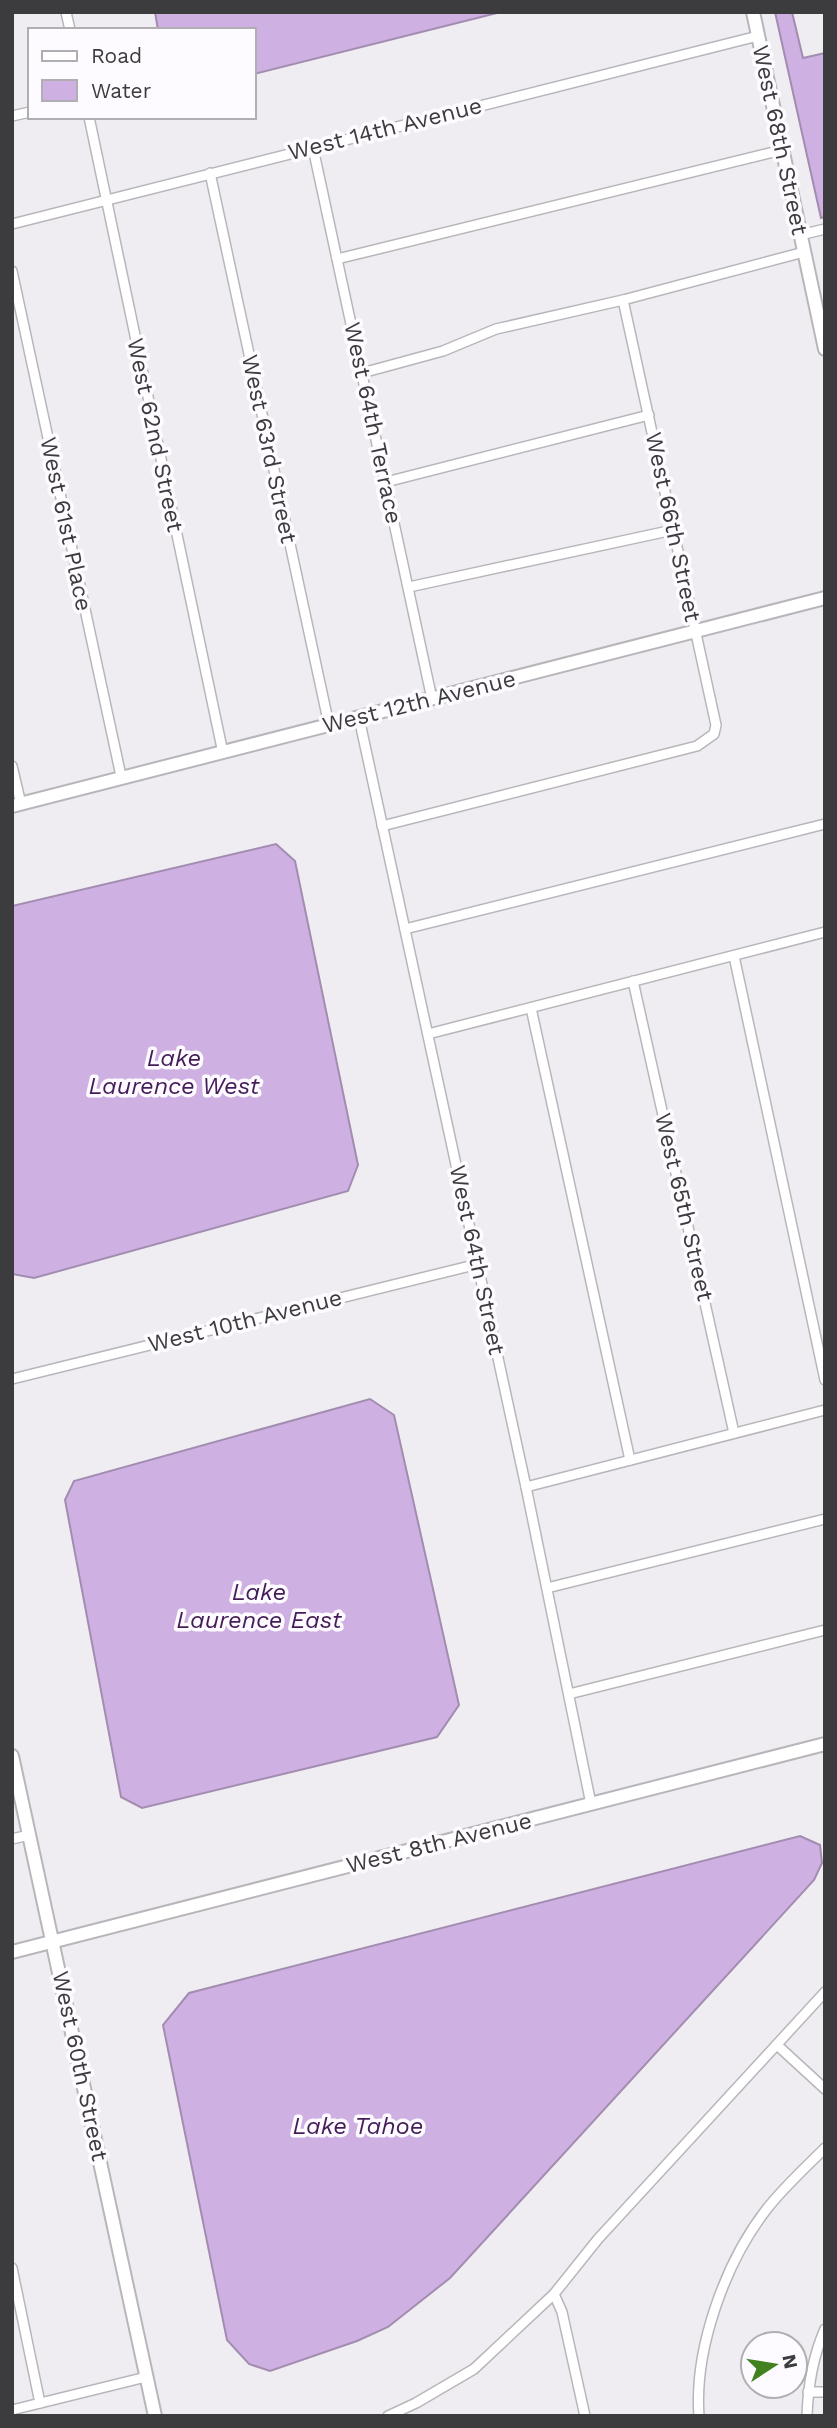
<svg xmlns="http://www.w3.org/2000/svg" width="837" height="2428" font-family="'Work Sans',sans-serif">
<rect width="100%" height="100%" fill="#f0edf2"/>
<g fill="#ceb0e2" stroke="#a28db0" stroke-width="2">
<polygon points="155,12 501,12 254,74 254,30 158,30"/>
<polygon points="775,12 792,12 803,58 825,53 825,217 821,218"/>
<polygon points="276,844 295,861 358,1165 348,1191 34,1278 12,1274 12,906"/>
<polygon points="370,1399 394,1415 459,1705 437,1737 142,1808 121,1797 65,1500 74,1481"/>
<polygon points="800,1836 820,1845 822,1863 814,1880 450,2278 388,2327 357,2341 270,2371 249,2364 227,2340 163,2025 189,1993"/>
</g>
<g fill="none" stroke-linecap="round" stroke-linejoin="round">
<defs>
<g id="street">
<polyline points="66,12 70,30"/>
<polyline points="12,116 30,112"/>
<polyline points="89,117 223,753"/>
<polyline points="313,148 432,699"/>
<polyline points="210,173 329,725"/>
<polyline points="12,224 758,36"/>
<polyline points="800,235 825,229"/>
<polyline points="337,259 782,150"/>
<polyline points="12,271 121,776"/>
<polyline points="362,373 443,351 496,329 623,300 804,252"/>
<polyline points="386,482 649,415"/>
<polyline points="409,587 673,530"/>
<polyline points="359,718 526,1487 591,1804"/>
<polyline points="12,766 21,804"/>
<polyline points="382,826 697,746 714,734 716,725 623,300"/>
<polyline points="405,929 825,824"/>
<polyline points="734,956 825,1380"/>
<polyline points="633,981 734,1433"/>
<polyline points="531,1008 630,1460"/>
<polyline points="428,1034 825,932"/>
<polyline points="12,1379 478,1264"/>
<polyline points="526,1487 825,1410"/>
<polyline points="547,1588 825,1519"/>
<polyline points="569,1694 825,1630"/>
<polyline points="12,1839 29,1835"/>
<polyline points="777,2045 825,2089"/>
<polyline points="12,2268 40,2403"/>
<polyline points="554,2294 562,2312 585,2416"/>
<polyline points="808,2392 825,2392"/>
<polyline points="12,2410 146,2377"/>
<polyline points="388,2416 416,2403 474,2369 554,2294 598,2239 825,1992"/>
<path d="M699,2416C694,2349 725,2263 766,2210C783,2188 805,2168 825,2148"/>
<path d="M807,2416C808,2386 813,2356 825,2329"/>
</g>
<g id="secondary">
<polyline points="753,12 825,349"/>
<polyline points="12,806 825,598"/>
<polyline points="12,1756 155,2416"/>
<polyline points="12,1952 825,1744"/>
</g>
</defs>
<use href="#street" stroke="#b9b6bb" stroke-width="12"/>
<use href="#secondary" stroke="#b9b6bb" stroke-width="16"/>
<use href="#street" stroke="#fff" stroke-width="9"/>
<use href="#secondary" stroke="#fff" stroke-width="12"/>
</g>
<g text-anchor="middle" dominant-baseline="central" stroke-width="7" stroke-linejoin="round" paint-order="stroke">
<g font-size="23" fill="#3c3b3d" stroke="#fdfbff">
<text transform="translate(385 129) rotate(-14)">West 14th Avenue</text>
<text transform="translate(780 140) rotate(78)">West 68th Street</text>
<text transform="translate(373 423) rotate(78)">West 64th Terrace</text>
<text transform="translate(155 435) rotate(78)">West 62nd Street</text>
<text transform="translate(269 449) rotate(78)">West 63rd Street</text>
<text transform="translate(66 524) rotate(78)">West 61st Place</text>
<text transform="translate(673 527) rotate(78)">West 66th Street</text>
<text transform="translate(419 702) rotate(-14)">West 12th Avenue</text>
<text transform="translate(684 1207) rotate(77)">West 65th Street</text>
<text transform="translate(477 1260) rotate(78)">West 64th Street</text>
<text transform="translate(245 1321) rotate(-14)">West 10th Avenue</text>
<text transform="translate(439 1843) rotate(-14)">West 8th Avenue</text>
<text transform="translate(80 2066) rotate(78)">West 60th Street</text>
</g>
<g font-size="24" font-style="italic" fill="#431c58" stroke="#fdfbff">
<text x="174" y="1058">Lake<tspan x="174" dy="28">Laurence West</tspan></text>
<text x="259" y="1592">Lake<tspan x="259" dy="28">Laurence East</tspan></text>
<text x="358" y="2126">Lake Tahoe</text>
</g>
</g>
<rect width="837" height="2428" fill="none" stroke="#3c3b3d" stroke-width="28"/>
<rect x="28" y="28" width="228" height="91" fill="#fdfbff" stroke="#b0aeb1" stroke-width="2"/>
<rect x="42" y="51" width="35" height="10" fill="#ffffff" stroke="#b0aeb1" stroke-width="2"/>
<text x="91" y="63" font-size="21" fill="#3c3b3d">Road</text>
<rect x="42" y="80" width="35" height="21" fill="#ceb0e2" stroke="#b0aeb1" stroke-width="2"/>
<text x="91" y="98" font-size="21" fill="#3c3b3d">Water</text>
<g transform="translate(774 2365) rotate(78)"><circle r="33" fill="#fdfbff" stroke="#b0aeb1" stroke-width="2"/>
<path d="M0-5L12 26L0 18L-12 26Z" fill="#428120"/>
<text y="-10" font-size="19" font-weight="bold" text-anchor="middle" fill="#3c3b3d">N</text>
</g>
</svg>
